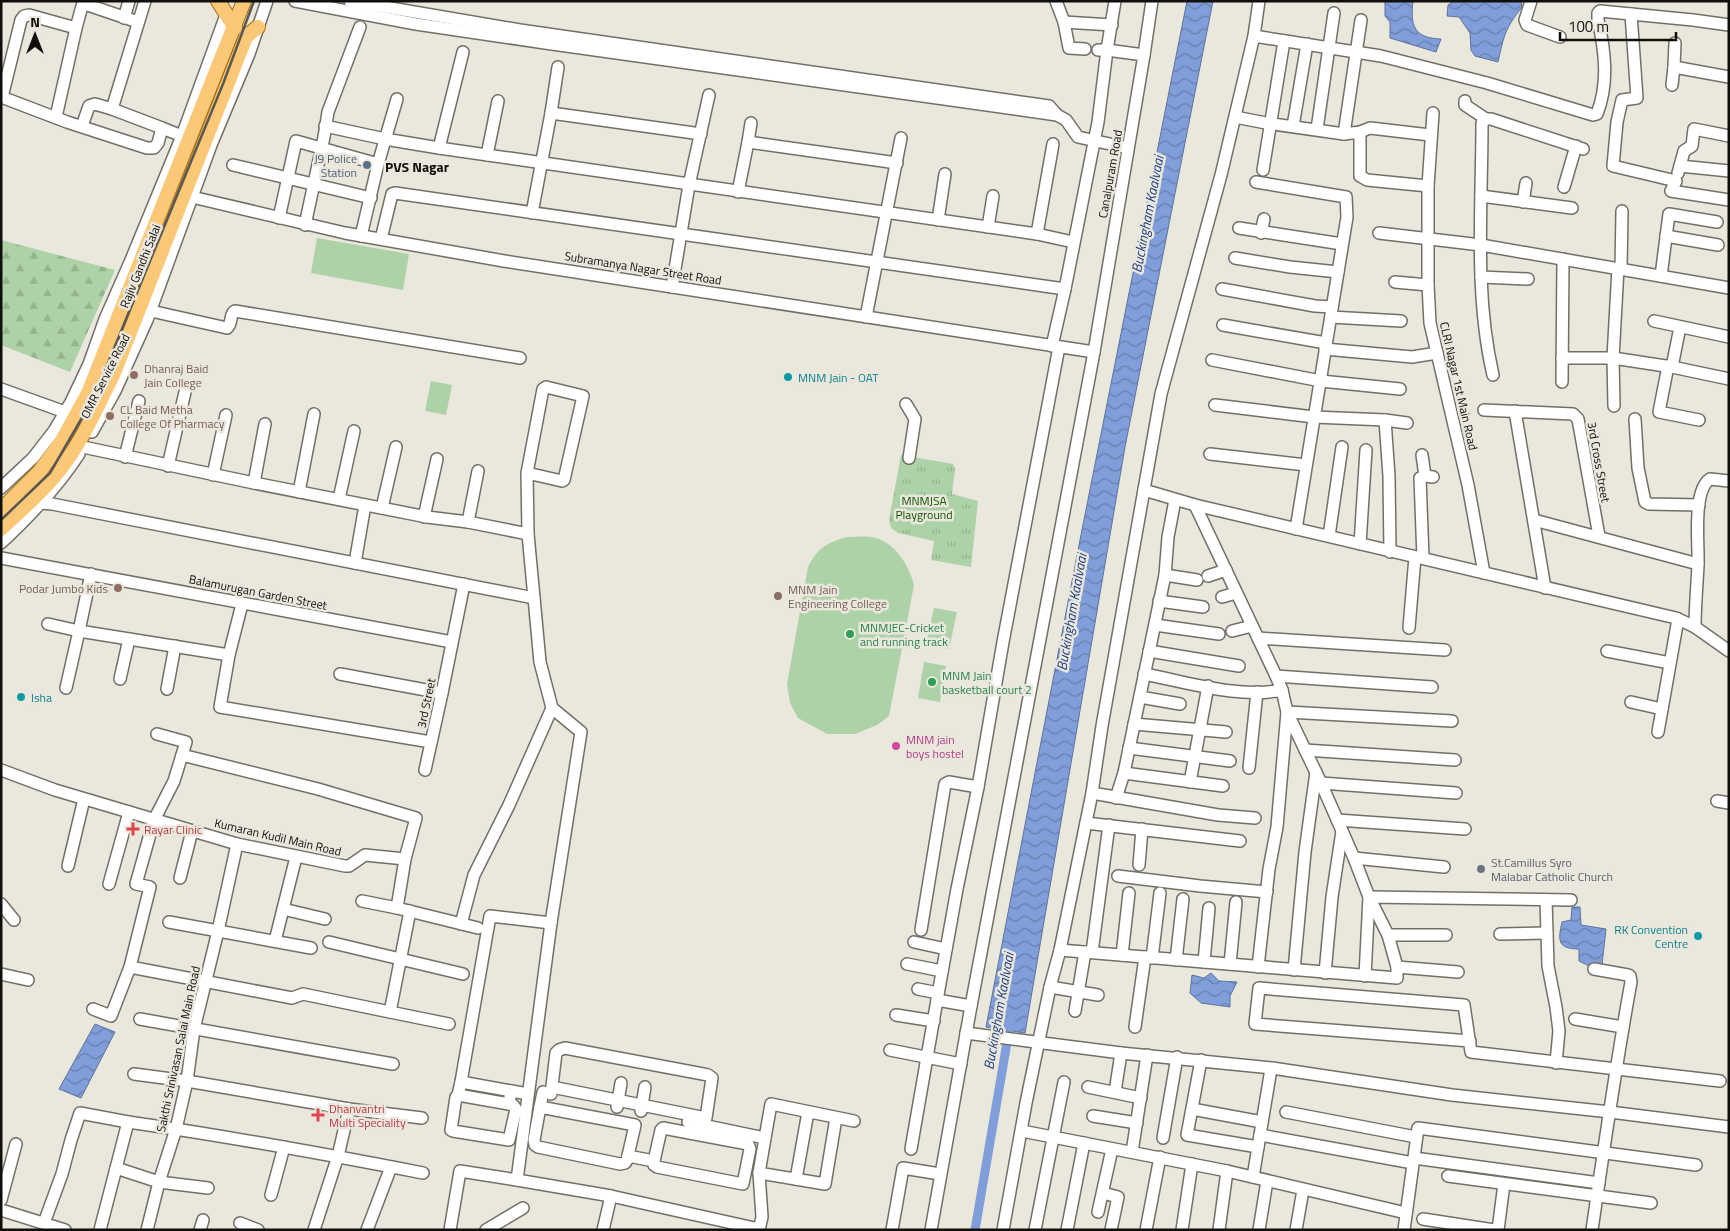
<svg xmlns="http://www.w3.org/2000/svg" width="1730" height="1231" font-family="'Titillium Web',sans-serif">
<defs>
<pattern id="forest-firs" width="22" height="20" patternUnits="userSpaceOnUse" patternTransform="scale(1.25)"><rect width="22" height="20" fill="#add2a7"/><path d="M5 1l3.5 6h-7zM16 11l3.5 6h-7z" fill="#94b38e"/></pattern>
<pattern id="park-tufts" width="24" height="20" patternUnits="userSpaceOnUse" patternTransform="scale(1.25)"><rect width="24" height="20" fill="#add2a7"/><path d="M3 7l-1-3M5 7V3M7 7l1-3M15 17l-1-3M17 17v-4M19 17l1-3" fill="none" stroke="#94b38e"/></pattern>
<pattern id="water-waves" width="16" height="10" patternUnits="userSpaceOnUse" patternTransform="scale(1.25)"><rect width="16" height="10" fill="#809ed9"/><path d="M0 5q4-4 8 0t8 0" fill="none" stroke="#677fae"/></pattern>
</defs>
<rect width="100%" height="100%" fill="#eae7dd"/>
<polygon fill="url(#forest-firs)" points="1,240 115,270 70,372 1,345"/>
<polygon fill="url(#park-tufts)" points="901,455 953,464 955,469 952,494 978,501 971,567 931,560 934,541 898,533 891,528 889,520"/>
<g fill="#add2a7">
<polygon points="317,238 409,254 403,290 311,273"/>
<polygon points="431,381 452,385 446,415 425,411"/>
<path d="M847,537C855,537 863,536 871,537C894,540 909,565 914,585L889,716L877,725L855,734H827L798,718L790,703L787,684L808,567C818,547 827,543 847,537Z"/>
<polygon points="934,608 957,612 949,649 926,644"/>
<polygon points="924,662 946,666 940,702 918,698"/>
</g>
<g fill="url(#water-waves)" stroke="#5e739b">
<polygon points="1187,1 1213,1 1125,447 1025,1033 986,1027 1080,540"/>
<path d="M1385,1H1413C1410,26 1414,38 1441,39L1436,52L1390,38V22L1385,16Z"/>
<path d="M1454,1H1521L1522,7C1505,29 1504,35 1498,62L1475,56L1471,50L1470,33L1459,17L1447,16L1448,5Z"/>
<path d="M1572,907H1580L1581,925L1606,929L1602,965L1589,966L1579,961V949C1557,949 1558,940 1562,922L1571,920Z"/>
<polygon points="1211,973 1219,981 1237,982 1230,996 1230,1007 1201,1003 1190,993 1192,975 1204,978"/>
<polygon points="95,1024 115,1032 81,1098 59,1089"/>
</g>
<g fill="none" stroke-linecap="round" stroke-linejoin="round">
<polyline stroke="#809ed9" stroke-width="9" points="975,1230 1011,1019"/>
<defs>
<g id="minor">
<polyline points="145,1 112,109 162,128"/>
<polyline points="295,1 416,24 545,43 1057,115 1066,120 1078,137 1128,148"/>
<polyline points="350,1 520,30 1049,106 1057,115"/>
<polyline points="1056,1 1064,22 1069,48 1085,49"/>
<polyline points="1531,1 1525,20 1527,25 1560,37"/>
<polyline points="1631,14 1637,98 1622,100 1617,122 1613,166 1676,181 1671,191 1729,200"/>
<polyline points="124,18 129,1"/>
<polyline points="138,22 88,5 82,6 76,28 29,15 24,16 21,20 3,93 4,98 67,122 147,148 154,148 158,143 162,128 182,136"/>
<polyline points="1064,22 1112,25"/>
<path d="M1254,36L1381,56L1487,83L1593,115L1597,114C1609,83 1605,51 1598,20V13L1600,11L1693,20L1729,25"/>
<polyline points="1675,43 1674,67 1729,77"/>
<polyline points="1098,50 1107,50 1115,1"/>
<polyline points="1672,85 1674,67"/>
<polyline points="1465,101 1465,105 1486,119"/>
<polyline points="551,113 701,134"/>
<polyline points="1433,113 1428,186 1428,285 1430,323 1468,485 1484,573"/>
<polyline points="56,117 76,28"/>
<polyline points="1235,117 1266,123 1344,134 1360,132 1370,128 1430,135"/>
<polyline points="82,126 89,106 95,104 112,109"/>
<polyline points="325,126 385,139 439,148 1037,234 1073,242"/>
<polyline points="1293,126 1307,44"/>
<polyline points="1317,129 1334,13"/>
<polyline points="1360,132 1360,176 1367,180 1428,186"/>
<polyline points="1344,134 1361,20"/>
<polyline points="748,142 751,123"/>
<polyline points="439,148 463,52"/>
<polyline points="487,155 498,101"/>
<polyline points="233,165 371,198"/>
<polyline points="1680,166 1684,151 1692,146 1694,129 1729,136"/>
<polyline points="1263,170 1284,41"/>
<polyline points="1678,173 1680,166 1729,171"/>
<polyline points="1256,182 1346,197 1347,217 1296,529"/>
<polyline points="1564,187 1576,146"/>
<polyline points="738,192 748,142 897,163"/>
<polyline points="185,193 192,197 345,233 504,261 1094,352"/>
<polyline points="1481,196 1572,208"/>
<polyline points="1523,202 1526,183"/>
<polyline points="532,213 551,113 558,67"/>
<polyline points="279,218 296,141 378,164"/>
<polyline points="938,220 945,174"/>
<polyline points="305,225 324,137 328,112 360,27"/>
<polyline points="988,227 993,196"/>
<polyline points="1239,228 1342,244"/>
<polyline points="1261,233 1264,219"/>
<polyline points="1379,233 1481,245 1729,288"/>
<polyline points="1037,234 1053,144"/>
<polyline points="361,236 378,164 397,99"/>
<polyline points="1666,236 1718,245"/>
<polyline points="381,239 391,198 392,194 395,193 1065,289 1098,122 1107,50 1144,55"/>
<polyline points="1235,258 1290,267 1338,272"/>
<polyline points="1621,269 1622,211"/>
<polyline points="1661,276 1669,214 1717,222"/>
<polyline points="1481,277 1528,279"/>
<polyline points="1395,282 1428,285"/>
<polyline points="672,287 689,185 709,95"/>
<polyline points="1222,289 1315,306 1332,307"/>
<path d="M151,311L227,328C233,323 229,314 235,311L520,358"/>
<polyline points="866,317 901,138"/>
<polyline points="1331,317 1401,321"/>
<polyline points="1654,321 1729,337"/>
<polyline points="1223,325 1326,343"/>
<polyline points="1052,346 1065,289"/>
<polyline points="1325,349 1412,357 1437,353"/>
<polyline points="1562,358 1613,358 1672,367 1729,379"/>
<polyline points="1212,360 1321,381 1400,389"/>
<polyline points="1668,366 1659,412 1699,420"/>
<polyline points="1672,367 1680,327"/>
<path d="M1493,375C1474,293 1482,207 1482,123L1486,119H1491L1583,149"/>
<polyline points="1562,382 1563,259"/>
<polyline points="1,389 65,412"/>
<polyline points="906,404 915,419 909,458"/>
<polyline points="1215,405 1314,417 1385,420 1407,423"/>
<polyline points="1614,406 1613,358 1618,268"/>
<polyline points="1484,410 1573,414 1578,419 1599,536"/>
<polyline points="1515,411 1545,588"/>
<polyline points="1635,419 1638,468 1645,502 1649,504 1699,505"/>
<polyline points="1385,420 1389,476 1390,552"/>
<polyline points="92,432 115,391 147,320 211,145 249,54 267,1"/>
<polyline points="83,447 254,483 427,517 468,522 528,534 540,662 552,708 581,732 551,923 517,1180 460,1171 450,1230"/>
<polyline points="1210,454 1306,465"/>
<polyline points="1422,455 1425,476"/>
<polyline points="125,457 139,401"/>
<polyline points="168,466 185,392"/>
<polyline points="527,473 562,481 564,480 583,396 546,387 543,389 527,473 528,534"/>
<polyline points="213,475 226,415"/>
<polyline points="254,483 265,424"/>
<polyline points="1,488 33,458 54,431 71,402 89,364 105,319 131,260 182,136 226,15"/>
<polyline points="1144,490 1195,505 1676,618 1695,627 1729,651"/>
<polyline points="299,492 314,414"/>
<polyline points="339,499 354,431"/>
<polyline points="41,503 52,504 534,598"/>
<polyline points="382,508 396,447"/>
<polyline points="424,517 437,459"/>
<polyline points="1534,520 1698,564"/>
<polyline points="468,522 478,471"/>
<polyline points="1329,536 1342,447"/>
<path d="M1,543C30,516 57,488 79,454"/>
<polyline points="1360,544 1366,450"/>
<polyline points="1,558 452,642"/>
<polyline points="1423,558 1420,478 1425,476 1433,477"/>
<polyline points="355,563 365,505"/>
<polyline points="91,574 79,631 229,655"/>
<polyline points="1165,575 1197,580"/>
<polyline points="1208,576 1226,570"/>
<polyline points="1222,597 1236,593"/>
<polyline points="1159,601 1203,607"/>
<polyline points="242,604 229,655 220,707 431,742"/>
<polyline points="48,624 79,631 66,688"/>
<polyline points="1155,625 1219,634"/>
<path d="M1695,627C1695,607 1697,586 1698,565C1699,545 1692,491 1710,479L1729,481"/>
<polyline points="1409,628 1415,557"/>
<polyline points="1232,631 1252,626"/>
<polyline points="1258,638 1445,650"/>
<polyline points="1149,651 1239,666"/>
<polyline points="1607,651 1670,663"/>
<polyline points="340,674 442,693"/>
<path d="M1144,674C1187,682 1239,699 1282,690"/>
<polyline points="1276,676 1432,687"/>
<polyline points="120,679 129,639"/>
<polyline points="167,689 175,646"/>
<polyline points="1140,697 1180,704"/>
<polyline points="1631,702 1662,709"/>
<polyline points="1134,724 1226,732"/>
<polyline points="1658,732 1678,619"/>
<polyline points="1129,748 1230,761"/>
<polyline points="1305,750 1455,760"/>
<polyline points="182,755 318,789 416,818 405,859 397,908 478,928"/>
<polyline points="1249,768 1257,692"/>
<polyline points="1,770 55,790 237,844 345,866 349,866 365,855 405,859"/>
<polyline points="425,770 442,693 464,584"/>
<polyline points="1124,773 1223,786"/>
<polyline points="1190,782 1208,686"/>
<polyline points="1321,783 1456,793"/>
<polyline points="1092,793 1218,815 1255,818"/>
<polyline points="1116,798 1124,773 1165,575 1168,537 1175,500"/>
<polyline points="1717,801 1729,803"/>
<polyline points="1337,820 1465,829"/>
<polyline points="1086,823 1240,841"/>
<polyline points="1354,858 1444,867"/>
<polyline points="1139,865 1142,829"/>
<polyline points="68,866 84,799"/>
<polyline points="1118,876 1200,886 1267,892"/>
<polyline points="180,878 192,831"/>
<polyline points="109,884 129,812"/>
<polyline points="1546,900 1548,966 1556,1007 1559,1031 1556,1063"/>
<polyline points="362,901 397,908"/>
<polyline points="1,904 14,920"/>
<polyline points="283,909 325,919"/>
<polyline points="169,922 311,948"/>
<polyline points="461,924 474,875 509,805 552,708"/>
<polyline points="921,930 945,784 949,782 978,787"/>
<polyline points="1500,934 1547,933"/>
<polyline points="1388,935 1446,935"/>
<polyline points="275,941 296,857"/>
<polyline points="329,942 463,974"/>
<polyline points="914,942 946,949"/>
<polyline points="1060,950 1397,978 1397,967 1388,935 1369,897 1354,858 1321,783 1287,712 1282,690 1276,676 1195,505"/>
<polyline points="1092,952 1109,825"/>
<polyline points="1122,955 1129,893"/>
<polyline points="1152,958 1160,893"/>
<polyline points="1176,960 1183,899"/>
<polyline points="1204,962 1209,908"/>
<polyline points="907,964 942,971"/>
<polyline points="1230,964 1236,902"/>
<polyline points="130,967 150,887 136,884 154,820 174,781 186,742 157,734"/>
<polyline points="1258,967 1269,869 1277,827 1287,712 1452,721"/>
<polyline points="1397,967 1458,972"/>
<polyline points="1294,970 1305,852 1316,772"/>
<polyline points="1325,973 1332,897 1342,831"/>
<polyline points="1,974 28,980"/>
<polyline points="1365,976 1369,897 1571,900"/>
<polyline points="1050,987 1098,995"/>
<polyline points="918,989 938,993"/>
<polyline points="971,1006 937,1000 957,889 978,787 1003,642 1059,347"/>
<polyline points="93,1009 111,1016 130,967 292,998 303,994 390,1012 410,911"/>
<polyline points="1075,1011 1085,952"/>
<polyline points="390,1012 449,1024"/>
<polyline points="896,1015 934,1021"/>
<polyline points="140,1019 393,1064"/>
<polyline points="1575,1019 1623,1027"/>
<polyline points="1135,1027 1145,957"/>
<polyline points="966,1033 1121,1053 1272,1068 1452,1095 1610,1112 1729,1127"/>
<polyline points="1470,1041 1255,1024 1259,988 1464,1005 1471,1052 1720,1081"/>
<polyline points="890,1050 961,1064"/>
<polyline points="1201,1060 1187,1135 1258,1147"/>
<polyline points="134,1074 187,1081 349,1109"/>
<polyline points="461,1082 458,1095 456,1097 451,1130 453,1131 509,1140 516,1109 513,1105 509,1104 511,1091"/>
<polyline points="1088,1087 1141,1098"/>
<polyline points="1115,1092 1121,1053"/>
<polyline points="528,1094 461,1082 490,916 551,923"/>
<polyline points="551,1094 556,1053 559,1050 565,1048 703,1074 708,1075 712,1078 706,1118 552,1087"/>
<polyline points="458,1095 509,1104"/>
<polygon points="540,1107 635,1125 627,1160 625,1163 620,1164 538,1147 535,1145 534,1140"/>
<polyline points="540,1107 543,1092"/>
<polyline points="617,1107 621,1083"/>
<polyline points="1192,1109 1262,1122"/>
<polyline points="641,1111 645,1087"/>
<polyline points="1286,1112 1416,1137"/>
<polyline points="1093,1116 1137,1123"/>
<path d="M128,1122C227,1136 325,1154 423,1173"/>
<polyline points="688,1122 765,1138 771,1104 854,1121"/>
<polygon points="663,1128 748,1144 750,1149 743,1184 657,1167 654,1165 654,1161 661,1130"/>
<polyline points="1022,1131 1227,1171 1406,1213"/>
<polyline points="1260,1135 1413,1163"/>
<polyline points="765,1138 759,1173 825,1184 836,1118"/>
<polyline points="1163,1138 1177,1057"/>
<polyline points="911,1149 937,1000"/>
<polyline points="1132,1152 1147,1055"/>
<polyline points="628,1156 654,1161"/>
<polyline points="1414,1158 1599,1183"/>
<polyline points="116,1168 159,1182 208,1188"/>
<polyline points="1448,1176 1651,1203"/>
<polyline points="1253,1177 1271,1069"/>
<polyline points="796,1179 808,1112"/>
<polyline points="517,1180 611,1196 759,1229"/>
<polyline points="1103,1193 1118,1197 1111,1230"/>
<polyline points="271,1195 284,1147"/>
<polyline points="1,1200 16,1144"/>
<polyline points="1,1210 65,1230"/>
<polyline points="1098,1212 1112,1149"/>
<polyline points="1423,1219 1494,1230"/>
<polyline points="44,1223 62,1174 71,1140 80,1113 128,1122 100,1230"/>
<polyline points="240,1223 258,1230"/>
<polyline points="147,1230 159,1182 176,1129 187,1081 194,1029 218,931 237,844"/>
<polyline points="200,1230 203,1220"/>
<polyline points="314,1230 338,1156 349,1109 422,1118"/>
<polyline points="367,1230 391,1167"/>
<polyline points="486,1230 523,1208"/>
<polyline points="603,1230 611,1196"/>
<polyline points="759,1230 762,1217 759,1173"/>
<polyline points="892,1230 903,1168 940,1174"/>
<polyline points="931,1230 971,1006 1094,352 1144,55 1152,1"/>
<polyline points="1003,1230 1026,1103 1050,987 1060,950 1092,793 1102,726 1161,394 1221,175 1254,36 1259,1"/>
<polyline points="1035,1230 1064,1082"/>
<polyline points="1067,1230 1084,1143"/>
<polyline points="1146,1230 1160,1157"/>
<polyline points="1182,1230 1192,1164"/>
<polyline points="1219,1230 1227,1171"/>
<polyline points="1259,1230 1267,1181"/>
<polyline points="1296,1230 1303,1190"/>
<polyline points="1404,1230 1418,1128 1696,1165"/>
<polyline points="1498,1230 1504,1184"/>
<path d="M1592,1230C1604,1147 1616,1064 1631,982L1630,976L1628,975L1594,969"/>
</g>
<g id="major">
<polyline points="218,1 235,28"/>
<polyline points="1,510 40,471 60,444 88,393 244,1"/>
<path d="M1,529C19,512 38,496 54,477C80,447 96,409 114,373L246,37L258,27"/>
</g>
</defs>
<use href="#minor" stroke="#726f66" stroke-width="14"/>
<use href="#major" stroke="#a77016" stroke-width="16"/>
<use href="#minor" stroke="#fff" stroke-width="11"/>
<use href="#major" stroke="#fbc877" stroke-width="14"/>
<polyline stroke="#5a5852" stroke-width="2.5" points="1,520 50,473 94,397 223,84 254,1"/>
</g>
<circle fill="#5c6f8a" stroke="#eae7dd" stroke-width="2" cx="367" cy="165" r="5"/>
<g fill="#8d6e63" stroke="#eae7dd" stroke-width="2">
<circle cx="134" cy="375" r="5"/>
<circle cx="110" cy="416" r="5"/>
<circle cx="118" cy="588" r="5"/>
<circle cx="778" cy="596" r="5"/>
</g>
<g fill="#0f9aa8" stroke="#eae7dd" stroke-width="2">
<circle cx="788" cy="377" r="5"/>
<circle cx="21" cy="697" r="5"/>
<circle cx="1698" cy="936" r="5"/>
</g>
<g fill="#2e9e5b" stroke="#eae7dd" stroke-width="2">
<circle cx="850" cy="634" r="5"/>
<circle cx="932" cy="682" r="5"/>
</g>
<circle fill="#d1479c" stroke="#eae7dd" stroke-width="2" cx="896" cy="746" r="5"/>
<g fill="#e0444e" stroke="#eae7dd" stroke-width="2">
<path d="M130.5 821.5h5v5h5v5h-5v5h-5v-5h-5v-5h5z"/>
<path d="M315.5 1107.5h5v5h5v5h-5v5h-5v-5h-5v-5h5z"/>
</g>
<circle fill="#6b7280" stroke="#eae7dd" stroke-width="2" cx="1481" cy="869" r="5"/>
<g text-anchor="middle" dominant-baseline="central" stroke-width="5" stroke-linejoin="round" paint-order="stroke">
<g font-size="12" fill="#4e5e75" stroke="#eae7dd" text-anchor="end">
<text x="357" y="158">J9 Police<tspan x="357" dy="14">Station</tspan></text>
</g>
<g font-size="12" fill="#100f0b" stroke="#eae7dd">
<text transform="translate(1110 174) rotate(-80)">Canalpuram Road</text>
<text transform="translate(140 266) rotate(-68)">Rajiv Gandhi Salai</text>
<text transform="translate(643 268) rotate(9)">Subramanya Nagar Street Road</text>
<text transform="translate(105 376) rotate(-63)">OMR Service Road</text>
<text transform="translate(1459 386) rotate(77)">CLRI Nagar 1st Main Road</text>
<text transform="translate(1599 462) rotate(80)">3rd Cross Street</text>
<text transform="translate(258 592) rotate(11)">Balamurugan Garden Street</text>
<text transform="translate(426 703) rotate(-78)">3rd Street</text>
<text transform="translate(278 837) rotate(13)">Kumaran Kudil Main Road</text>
<text transform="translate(178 1049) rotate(-78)">Sakthi Srinivasan Salai Main Road</text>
</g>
<g font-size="12" fill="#785e54" stroke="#eae7dd" text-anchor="start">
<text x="144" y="368">Dhanraj Baid<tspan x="144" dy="14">Jain College</tspan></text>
<text x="120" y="409">CL Baid Metha<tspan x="120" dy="14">College Of Pharmacy</tspan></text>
<text x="108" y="588" text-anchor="end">Podar Jumbo Kids</text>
<text x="788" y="589">MNM Jain<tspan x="788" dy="14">Engineering College</tspan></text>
</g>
<g font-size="12" fill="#0d838f" stroke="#eae7dd" text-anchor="start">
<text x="798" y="377">MNM Jain - OAT</text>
<text x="31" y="697">Isha</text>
<text x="1688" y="929" text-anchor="end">RK Convention<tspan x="1688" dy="14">Centre</tspan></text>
</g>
<g font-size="12" fill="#105101" stroke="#eae7dd">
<text x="924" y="500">MNMJSA<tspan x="924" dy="14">Playground</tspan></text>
</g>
<g font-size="12" fill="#27864d" stroke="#eae7dd" text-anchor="start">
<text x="860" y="627">MNMJEC-Cricket<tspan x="860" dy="14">and running track</tspan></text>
<text x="942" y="675">MNM Jain<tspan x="942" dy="14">basketball court 2</tspan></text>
</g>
<g font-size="12" fill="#b23c85" stroke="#eae7dd" text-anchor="start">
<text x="906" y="739">MNM jain<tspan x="906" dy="14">boys hostel</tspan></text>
</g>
<g font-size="12" fill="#be3a42" stroke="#eae7dd" text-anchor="start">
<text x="144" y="829">Rayar Clinic</text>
<text x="329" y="1108">Dhanvantri<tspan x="329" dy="14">Multi Speciality</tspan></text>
</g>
<g font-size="12" fill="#5b616d" stroke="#eae7dd" text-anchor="start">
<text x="1491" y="862">St.Camillus Syro<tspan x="1491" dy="14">Malabar Catholic Church</tspan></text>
</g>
<g font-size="14" font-weight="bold" fill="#100f0b" stroke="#eae7dd">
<text x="417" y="166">PVS Nagar</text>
</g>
<g font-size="14" font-style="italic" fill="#1e3e83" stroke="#eae7dd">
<text transform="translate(1147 214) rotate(-79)">Buckingham Kaalvaai</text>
<text transform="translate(1071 612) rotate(-80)">Buckingham Kaalvaai</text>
<text transform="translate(998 1011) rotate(-80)">Buckingham Kaalvaai</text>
</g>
</g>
<rect width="1730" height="1231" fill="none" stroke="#100f0b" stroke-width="5"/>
<g transform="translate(35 35)" stroke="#eae7dd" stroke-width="4" paint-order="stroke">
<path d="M0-4L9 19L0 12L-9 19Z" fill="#100f0b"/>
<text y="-8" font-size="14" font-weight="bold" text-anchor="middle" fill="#100f0b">N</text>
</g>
<path d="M1560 32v8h116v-8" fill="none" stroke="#100f0b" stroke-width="2.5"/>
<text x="1568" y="32" font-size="15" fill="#100f0b" stroke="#eae7dd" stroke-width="4" paint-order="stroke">100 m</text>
</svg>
